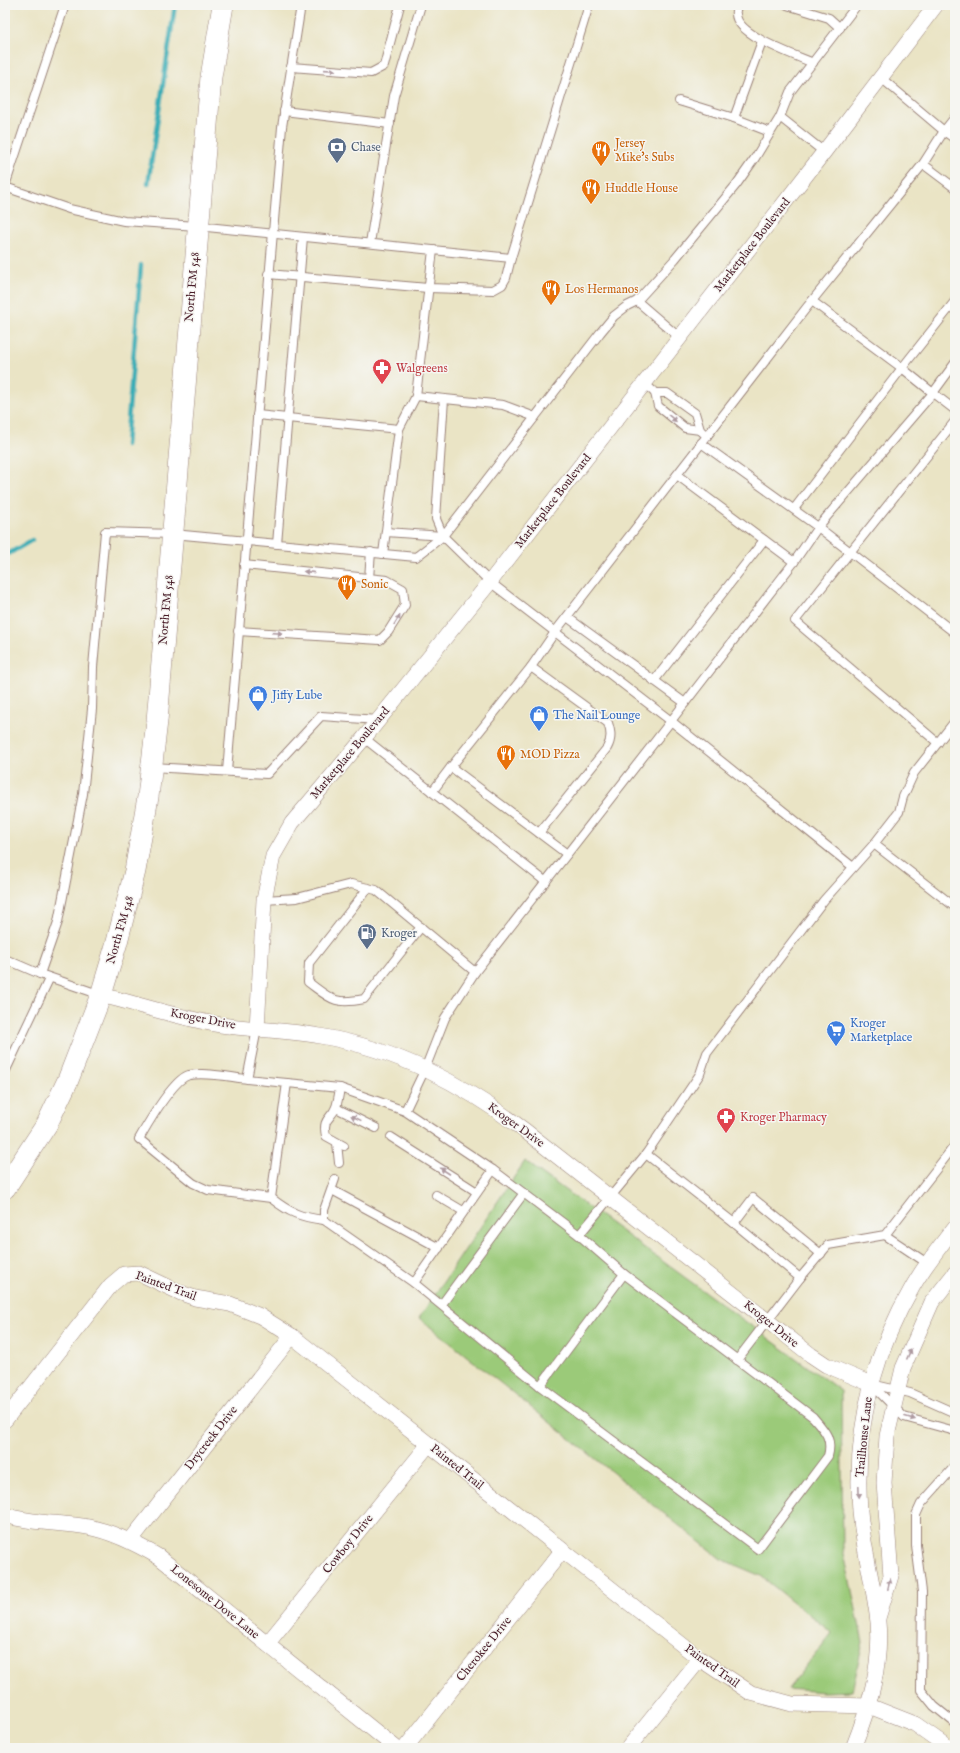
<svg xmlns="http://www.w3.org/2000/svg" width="960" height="1753" font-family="'IM FELL English',serif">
<rect width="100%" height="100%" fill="#f6f6f2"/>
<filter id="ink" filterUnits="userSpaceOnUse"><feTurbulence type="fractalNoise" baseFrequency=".025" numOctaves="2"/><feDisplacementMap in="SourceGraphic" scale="8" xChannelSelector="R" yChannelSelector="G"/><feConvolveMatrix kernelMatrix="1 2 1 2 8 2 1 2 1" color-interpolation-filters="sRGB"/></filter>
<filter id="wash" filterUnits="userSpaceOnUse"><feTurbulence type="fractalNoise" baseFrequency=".012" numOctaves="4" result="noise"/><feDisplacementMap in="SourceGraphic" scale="16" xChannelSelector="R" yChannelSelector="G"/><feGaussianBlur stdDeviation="0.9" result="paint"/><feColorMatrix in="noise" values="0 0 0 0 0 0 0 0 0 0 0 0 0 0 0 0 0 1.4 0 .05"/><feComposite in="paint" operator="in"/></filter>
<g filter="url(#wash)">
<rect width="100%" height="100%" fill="#eae4c5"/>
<polygon fill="#9bca79" stroke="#727452" points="525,1161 841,1391 843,1549 863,1642 852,1691 824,1692 788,1689 832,1633 761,1576 721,1559 419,1318"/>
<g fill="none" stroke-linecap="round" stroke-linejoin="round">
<g stroke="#3badb6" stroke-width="4.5">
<polyline points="148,184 175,5"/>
<polyline points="126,445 141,265"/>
<polyline points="5,554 10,553 32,540"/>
</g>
</g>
</g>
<g filter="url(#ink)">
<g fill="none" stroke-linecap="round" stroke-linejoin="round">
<defs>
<g id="lane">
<path d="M738,5C737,7 735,11 736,14C736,35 795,55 813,63"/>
<polyline points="787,5 829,18 840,28"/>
<polyline points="762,41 734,118 770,132"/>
<polyline points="291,67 371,73 384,66 400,5"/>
<polyline points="880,77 944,131 955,117"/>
<polyline points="679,101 734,118"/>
<polyline points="284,111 390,124"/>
<polyline points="780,117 824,152"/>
<polyline points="923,164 944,131 955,139"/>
<polyline points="5,186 65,5"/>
<polyline points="5,187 69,209 124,221 197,226 511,258 589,5"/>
<polyline points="370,243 394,96 421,5"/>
<polyline points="268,274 428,288 493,290 502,285 506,278 511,258"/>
<polyline points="637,301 680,338"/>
<polyline points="812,301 902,368 955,301"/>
<polyline points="644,383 655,393 667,393 695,413 700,430 707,436"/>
<polyline points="655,393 658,406 685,428 700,430"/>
<polyline points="416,396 503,405 535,417"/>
<polyline points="955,410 933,393 818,527 955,633"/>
<polyline points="257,415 399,429"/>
<polyline points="677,475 794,562"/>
<polyline points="794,509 902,368 933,393 955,363"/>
<polyline points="386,532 443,536 600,333 614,316 627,306 637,301 675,259 736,185 755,158 780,117 790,92 857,5"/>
<polyline points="443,536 436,519 444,399"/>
<polyline points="277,544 303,237"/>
<polyline points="383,554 399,429 416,396 433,250"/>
<polyline points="369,578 371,552"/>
<polyline points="567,617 685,703"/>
<polyline points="238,631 380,640 388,632 405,605 403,589 387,580 244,565"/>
<polyline points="654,681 764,540"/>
<polyline points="364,738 546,882"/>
<polyline points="938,743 795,621 955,421"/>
<polyline points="153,767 267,774 321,716 378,720"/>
<polyline points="451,767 531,667"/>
<polyline points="227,771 282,127 301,5"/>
<polyline points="432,792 451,767 567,854"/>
<path d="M539,833L607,748C612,739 611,732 608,723L531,667L555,632L807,307L923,164L955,188"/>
<polyline points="874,844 899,812 903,797 914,773 955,721"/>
<path d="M368,888L309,963L308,982C331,999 334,1005 364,999L421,927"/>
<polyline points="264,900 297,898 351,884 376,890 475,972"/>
<polyline points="5,959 40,974"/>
<polyline points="101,995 40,974 58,922 83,794 92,709 93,667 105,532 173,534 416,557 443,536 490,582 671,721 853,867"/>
<polyline points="5,1072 49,979"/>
<path d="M247,1079C229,1077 208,1072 189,1075C173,1079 147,1125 139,1139L193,1183L208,1190L271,1198L287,1083L247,1079L257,1029"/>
<polyline points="287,1083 340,1088"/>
<polyline points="336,1108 376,1128"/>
<polyline points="391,1137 477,1192"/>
<polyline points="337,1143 339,1163"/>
<path d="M344,1146L326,1136C322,1117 331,1120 336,1107C338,1101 339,1094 340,1088L405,1111"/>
<polyline points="646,1154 734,1223 800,1278"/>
<polyline points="493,1170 579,1235"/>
<polyline points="335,1179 324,1210 324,1220 414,1283 493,1170 405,1111 425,1069 445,1018 475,972 671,721 794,562 818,527 701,443"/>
<polyline points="332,1190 439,1248"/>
<polyline points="436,1195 463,1211"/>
<path d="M271,1198C290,1213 300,1217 324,1220"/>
<polyline points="734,1223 753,1198 821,1254"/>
<polyline points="885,1235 927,1263"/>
<polyline points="414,1283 540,1386 624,1274 579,1235 646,1154 700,1074 707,1053 824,900 874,844 955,907"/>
<polyline points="442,1304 524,1193"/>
<polyline points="737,1360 800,1278 828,1245 885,1235 955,1145"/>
<polyline points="871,1384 904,1417 955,1431"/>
<polyline points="871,1384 910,1393 955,1413"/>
<path d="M540,1386L758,1549L828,1456C833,1438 824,1430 813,1417L624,1274"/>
<polyline points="955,1466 921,1504 916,1515 916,1545 922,1592 921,1690 934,1706 955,1723"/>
</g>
<g id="street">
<path d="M101,995C141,1005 180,1018 221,1025C254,1030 287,1030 320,1036C397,1049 463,1084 524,1130L811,1355L826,1365L871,1384"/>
<polyline points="257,1029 264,900 273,856 292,823 364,738 490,582 824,152 936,5"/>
<polyline points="5,1420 111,1285 124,1274 139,1273 181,1293 195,1298 230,1304 260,1316 292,1336 700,1659 751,1693 792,1704 869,1706 915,1724 949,1748"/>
<path d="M5,1515C32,1524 60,1522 88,1527C114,1532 137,1544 159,1557L396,1748"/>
<polyline points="130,1541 292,1336"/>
<polyline points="878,1618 891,1576 884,1483 887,1436 903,1368 932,1302 955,1273"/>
<polyline points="267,1644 429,1444"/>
<polyline points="405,1748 562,1551"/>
<polyline points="628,1748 700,1659"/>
<path d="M853,1748C869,1708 882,1665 878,1622C874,1585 863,1549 860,1511C854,1431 873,1355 913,1286C925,1265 940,1246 955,1227"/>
</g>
<polyline id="secondary" points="5,1188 47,1124 68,1080 101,995 117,942 135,871 148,797 157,721 211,77 223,5"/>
</defs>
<use href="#lane" stroke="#9a8278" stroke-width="10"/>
<use href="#street" stroke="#9a8278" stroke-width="16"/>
<use href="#secondary" stroke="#9a8278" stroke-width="22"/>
<use href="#lane" stroke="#fff" stroke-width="8"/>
<use href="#street" stroke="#fff" stroke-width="15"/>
<use href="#secondary" stroke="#fff" stroke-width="21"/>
</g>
<defs><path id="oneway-solid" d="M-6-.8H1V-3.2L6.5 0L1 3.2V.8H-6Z"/></defs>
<g fill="#ae9aa0">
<use href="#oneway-solid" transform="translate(330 70) rotate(4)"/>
<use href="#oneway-solid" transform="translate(672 418) rotate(40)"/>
<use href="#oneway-solid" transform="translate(309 572) rotate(-174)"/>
<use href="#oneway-solid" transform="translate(397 620) rotate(-58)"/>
<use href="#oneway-solid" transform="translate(277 633) rotate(4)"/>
<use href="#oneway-solid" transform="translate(356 1118) rotate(-154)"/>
<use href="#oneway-solid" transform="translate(445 1171) rotate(-147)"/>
<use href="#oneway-solid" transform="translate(909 1354) rotate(-66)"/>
<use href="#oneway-solid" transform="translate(910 1418) rotate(17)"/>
<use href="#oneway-solid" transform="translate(859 1492) rotate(88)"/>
<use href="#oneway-solid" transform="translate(889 1584) rotate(-77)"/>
</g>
</g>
<defs>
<symbol id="bank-pin" viewBox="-11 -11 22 30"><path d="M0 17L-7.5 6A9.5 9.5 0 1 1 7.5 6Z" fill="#5c6f8a" stroke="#f6f6f2"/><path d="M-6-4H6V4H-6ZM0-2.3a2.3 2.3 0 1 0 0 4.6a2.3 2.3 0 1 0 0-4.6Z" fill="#fff"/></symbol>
<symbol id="restaurant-pin" viewBox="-11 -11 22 30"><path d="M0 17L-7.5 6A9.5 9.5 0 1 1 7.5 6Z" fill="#e8710a" stroke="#f6f6f2"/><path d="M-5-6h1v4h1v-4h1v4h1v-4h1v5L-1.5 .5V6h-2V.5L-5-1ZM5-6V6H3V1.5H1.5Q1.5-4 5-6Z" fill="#fff"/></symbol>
<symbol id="pharmacy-pin" viewBox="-11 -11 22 30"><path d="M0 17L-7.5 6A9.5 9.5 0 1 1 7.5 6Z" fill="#e0444e" stroke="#f6f6f2"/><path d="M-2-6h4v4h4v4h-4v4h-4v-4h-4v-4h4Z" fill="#fff"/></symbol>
<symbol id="shop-pin" viewBox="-11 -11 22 30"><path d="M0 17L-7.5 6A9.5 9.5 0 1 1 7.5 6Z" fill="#3f7fe0" stroke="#f6f6f2"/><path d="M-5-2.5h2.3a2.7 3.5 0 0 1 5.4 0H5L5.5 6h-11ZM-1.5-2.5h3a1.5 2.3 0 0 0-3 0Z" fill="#fff"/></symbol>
<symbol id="fuel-pin" viewBox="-11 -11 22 30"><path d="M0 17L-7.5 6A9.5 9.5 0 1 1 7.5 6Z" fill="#5c6f8a" stroke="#f6f6f2"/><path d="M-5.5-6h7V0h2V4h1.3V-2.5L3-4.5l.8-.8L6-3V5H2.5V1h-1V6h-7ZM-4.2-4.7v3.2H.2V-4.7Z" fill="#fff"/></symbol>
<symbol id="supermarket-pin" viewBox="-11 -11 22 30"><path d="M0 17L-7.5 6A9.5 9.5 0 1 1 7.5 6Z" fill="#3f7fe0" stroke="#f6f6f2"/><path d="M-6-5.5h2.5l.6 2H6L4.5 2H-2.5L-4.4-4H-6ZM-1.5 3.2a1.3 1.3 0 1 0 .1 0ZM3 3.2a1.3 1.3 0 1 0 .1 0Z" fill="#fff"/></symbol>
</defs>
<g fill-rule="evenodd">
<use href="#bank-pin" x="326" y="136" width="22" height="30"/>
<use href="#restaurant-pin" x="590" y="139" width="22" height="30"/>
<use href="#restaurant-pin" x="580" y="177" width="22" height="30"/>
<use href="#restaurant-pin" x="540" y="278" width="22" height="30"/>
<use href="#pharmacy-pin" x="371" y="357" width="22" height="30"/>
<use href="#restaurant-pin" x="336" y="573" width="22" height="30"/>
<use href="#shop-pin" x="247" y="684" width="22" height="30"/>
<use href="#shop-pin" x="528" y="704" width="22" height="30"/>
<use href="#restaurant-pin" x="495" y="743" width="22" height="30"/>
<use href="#fuel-pin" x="356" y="922" width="22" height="30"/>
<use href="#supermarket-pin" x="825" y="1019" width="22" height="30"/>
<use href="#pharmacy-pin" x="715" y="1106" width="22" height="30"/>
</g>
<g text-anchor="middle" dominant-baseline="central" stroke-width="3" stroke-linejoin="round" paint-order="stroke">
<g font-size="12" fill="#c56008" stroke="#f6f6f2" text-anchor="start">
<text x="615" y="143">Jersey<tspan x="615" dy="14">Mike's Subs</tspan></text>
<text x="605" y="188">Huddle House</text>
<text x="565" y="289">Los Hermanos</text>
<text x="361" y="584">Sonic</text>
<text x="520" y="754">MOD Pizza</text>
</g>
<g font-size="12" fill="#4e5e75" stroke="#f6f6f2" text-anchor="start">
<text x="351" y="147">Chase</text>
<text x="381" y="933">Kroger</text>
</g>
<g font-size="12" fill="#4a1f2b" stroke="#f6f6f2">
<text transform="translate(752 245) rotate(-52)">Marketplace Boulevard</text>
<text transform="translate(192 287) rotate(-85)">North FM 548</text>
<text transform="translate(553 501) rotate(-52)">Marketplace Boulevard</text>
<text transform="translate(166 610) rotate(-85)">North FM 548</text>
<text transform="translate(350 753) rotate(-50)">Marketplace Boulevard</text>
<text transform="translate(120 930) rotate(-74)">North FM 548</text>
<text transform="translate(203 1019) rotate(11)">Kroger Drive</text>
<text transform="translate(516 1125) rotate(36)">Kroger Drive</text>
<text transform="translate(166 1286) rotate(20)">Painted Trail</text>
<text transform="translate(771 1324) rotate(39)">Kroger Drive</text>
<text transform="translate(864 1437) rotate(-84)">Trailhouse Lane</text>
<text transform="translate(211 1438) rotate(-52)">Drycreek Drive</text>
<text transform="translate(457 1467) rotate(39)">Painted Trail</text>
<text transform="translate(348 1544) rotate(-51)">Cowboy Drive</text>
<text transform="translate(215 1602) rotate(39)">Lonesome Dove Lane</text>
<text transform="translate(484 1649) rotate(-51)">Cherokee Drive</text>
<text transform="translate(712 1666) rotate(36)">Painted Trail</text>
</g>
<g font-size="12" fill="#be3a42" stroke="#f6f6f2" text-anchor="start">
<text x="396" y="368">Walgreens</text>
<text x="740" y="1117">Kroger Pharmacy</text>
</g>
<g font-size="12" fill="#366cbe" stroke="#f6f6f2" text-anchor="start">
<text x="272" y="695">Jiffy Lube</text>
<text x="553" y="715">The Nail Lounge</text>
<text x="850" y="1023">Kroger<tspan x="850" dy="14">Marketplace</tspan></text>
</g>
</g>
<rect width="960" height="1753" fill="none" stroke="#f6f6f2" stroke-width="20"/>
</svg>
